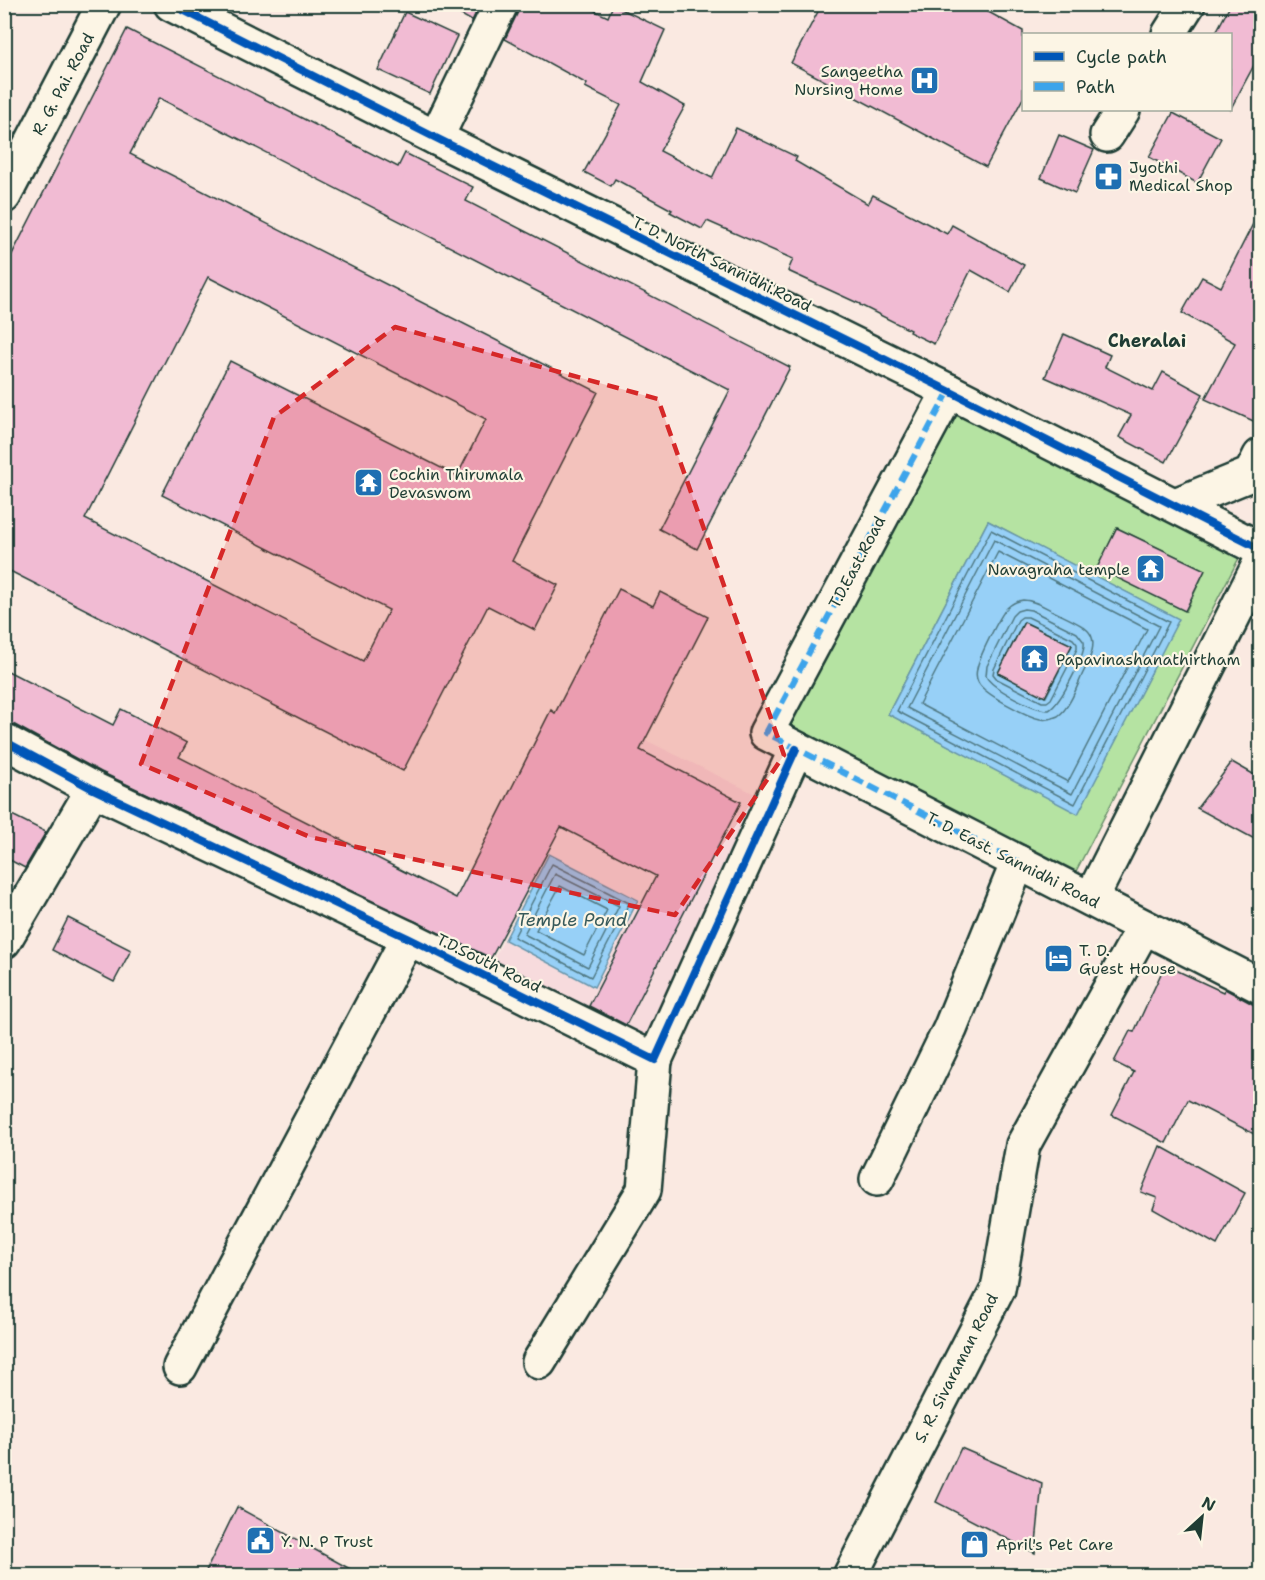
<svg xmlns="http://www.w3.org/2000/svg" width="1265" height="1580" font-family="'Shantell Sans',sans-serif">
<rect width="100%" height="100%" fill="#fae9e1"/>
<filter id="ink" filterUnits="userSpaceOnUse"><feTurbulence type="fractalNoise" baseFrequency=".0167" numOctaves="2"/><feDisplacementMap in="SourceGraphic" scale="12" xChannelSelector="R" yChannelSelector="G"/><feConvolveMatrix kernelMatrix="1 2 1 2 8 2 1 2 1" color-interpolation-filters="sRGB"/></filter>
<g filter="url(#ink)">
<polygon fill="#f7dbdd" points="613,724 761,797 645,1044 490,967"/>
<path fill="#b5e3a2" stroke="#6a906b" stroke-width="1.5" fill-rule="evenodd" d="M950,405L1240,556L1074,875L784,724ZM988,521L1178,619L1078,813L888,714ZM1117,528L1205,570L1186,611L1098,568Z"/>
<g fill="#97d0f7" stroke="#6795a9" stroke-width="1.5" fill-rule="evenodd">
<path d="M988,521L1179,619L1078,814L888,714ZM1024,622L1072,645L1046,697L998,673Z"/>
<polygon points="549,854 638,900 594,987 505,940"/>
</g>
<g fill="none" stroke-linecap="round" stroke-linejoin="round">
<g stroke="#4f7882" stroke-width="1.5">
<polygon points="991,530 1169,622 1075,804 897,711"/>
<polygon points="994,540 1159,626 1072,794 907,708"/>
<polygon points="998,552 1147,629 1068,782 919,704"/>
<path d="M1023,600C1035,600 1046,608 1057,613C1092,630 1103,633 1083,673C1077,686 1070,708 1058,716C1052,719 1046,720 1040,719C1027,716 983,694 978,682C976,678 976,673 977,669C978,659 1000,615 1007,608C1012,603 1017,601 1023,600Z"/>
<path d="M1024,609L1031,610L1077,633L1084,642C1086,655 1060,704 1049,710C1036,711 991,688 986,676L987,666L1012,616L1017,611Z"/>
<polygon points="1022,617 1028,617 1073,639 1077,644 1077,649 1051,699 1047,702 1042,702 997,679 993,674 994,669 1018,620"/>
<polygon points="552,864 629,903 591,977 514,937"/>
<polygon points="555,874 619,906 588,967 524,934"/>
<polygon points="560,886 607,910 584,955 536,930"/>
</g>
</g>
<g fill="#f1bbd3" stroke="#1f3d34" stroke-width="1.5" fill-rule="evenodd">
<polygon points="442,4 480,4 472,21"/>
<polygon points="519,4 581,4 608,17 613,5 665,30 642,82 685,106 660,151 712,178 736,128 797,157 795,161 868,204 873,195 947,234 952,225 1024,265 1010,292 971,270 934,344 909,332 910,330 860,305 860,304 788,271 793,259 707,221 702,229 670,212 672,210 615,179 611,186 584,172 621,105 585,87 587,84 505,39 518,12"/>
<polygon points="822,4 974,4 1023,31 1023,98 986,167 791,63"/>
<polygon points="1231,4 1260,4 1260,54 1230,110 1230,34 1215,34"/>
<polygon points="405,12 457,36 430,94 378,70"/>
<path d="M127,29L398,167L405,153L473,187L466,201L790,367L697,549L659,529L730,390L159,98L130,154L598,392L512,561L558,585L535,630L488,606L403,771L4,568V270ZM208,277L486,419L457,476L230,361L162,495L389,610L363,661L85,519Z"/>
<polygon points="1173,113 1221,138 1197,183 1149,157"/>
<polygon points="1059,135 1094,150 1075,193 1041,178"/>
<polygon points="1260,210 1260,424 1205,399 1235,343 1182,313 1202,277 1221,287"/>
<polygon points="1064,334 1110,355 1105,367 1153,391 1163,372 1203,394 1166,462 1119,437 1131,415 1045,377"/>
<polygon points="1117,528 1205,570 1185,611 1097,568"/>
<polygon points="619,589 653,606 660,592 708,617 640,750 741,802 626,1025 589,1006 656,876 561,827 491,958 101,772 13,724 4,722 4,669 113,725 121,709 187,743 179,757 456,898 551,710 555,713"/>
<polygon points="1024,622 1072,645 1045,697 998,673"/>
<polygon points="1232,762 1260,778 1260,842 1197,808"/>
<polygon points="4,811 46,832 25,868 4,857"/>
<polygon points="68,918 131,950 114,982 52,950"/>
<polygon points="1165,965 1223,992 1225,989 1260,1008 1260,1137 1188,1100 1166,1143 1112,1115 1134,1072 1114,1062 1130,1031 1134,1032"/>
<polygon points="1160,1146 1245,1193 1217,1245 1153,1209 1157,1198 1141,1192"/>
<polygon points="961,1448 1042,1483 1035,1553 936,1502"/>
<polygon points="237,1507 361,1575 204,1575"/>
</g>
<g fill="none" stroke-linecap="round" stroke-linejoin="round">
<defs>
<g id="street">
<polyline points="171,4 436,138 949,391 1260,549"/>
<polyline points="1169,34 1188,4"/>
<polyline points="1107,135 1123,110"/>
<polyline points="436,138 501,4"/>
<polyline points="949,391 766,733 1260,986"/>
<polyline points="1175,505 1251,474 1260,456"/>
<polyline points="4,741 93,789 408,938 655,1060 796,749"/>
<polyline points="1091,899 1260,563"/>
<polyline points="4,941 93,789"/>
<polyline points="877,1179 950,1029 1018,862"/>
<polyline points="539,1362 644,1190 655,1060"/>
<polyline points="180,1367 408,938"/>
<polyline points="850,1576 998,1289 1023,1145 1144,927"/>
</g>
<polyline id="secondary" points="4,196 104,4"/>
</defs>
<use href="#street" stroke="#1f3d34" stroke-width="38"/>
<use href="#secondary" stroke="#1f3d34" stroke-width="38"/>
<use href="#street" stroke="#fcf5e5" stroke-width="33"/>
<use href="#secondary" stroke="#fcf5e5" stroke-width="33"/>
<polyline stroke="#3da4eb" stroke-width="6" stroke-dasharray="12 6" stroke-linecap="butt" points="949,391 766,733 1018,862"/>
<defs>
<g id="cycleway">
<polyline points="171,4 436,138 949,391 1260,549"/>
<polyline points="4,741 93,789 408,938 655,1060 796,749"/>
</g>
</defs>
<use href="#cycleway" stroke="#fcf5e5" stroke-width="11"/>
<use href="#cycleway" stroke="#0057b8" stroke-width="8"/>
</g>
</g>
<path fill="#d62828" fill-opacity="0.2" stroke="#d62828" stroke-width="4.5" stroke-dasharray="12 8" stroke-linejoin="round" d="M395,327L658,399L784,755L675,915L310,837L141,764L274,417Z"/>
<defs>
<symbol id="hospital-square" viewBox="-11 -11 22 22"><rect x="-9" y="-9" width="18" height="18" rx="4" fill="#1f6fb2" stroke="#fcf5e5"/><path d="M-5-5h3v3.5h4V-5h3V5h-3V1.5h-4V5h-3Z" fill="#fff"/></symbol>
<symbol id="pharmacy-square" viewBox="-11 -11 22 22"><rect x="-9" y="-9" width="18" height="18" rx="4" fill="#1f6fb2" stroke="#fcf5e5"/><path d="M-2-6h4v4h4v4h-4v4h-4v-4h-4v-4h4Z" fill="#fff"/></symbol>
<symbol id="temple-square" viewBox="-11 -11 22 22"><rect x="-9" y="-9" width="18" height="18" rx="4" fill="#1f6fb2" stroke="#fcf5e5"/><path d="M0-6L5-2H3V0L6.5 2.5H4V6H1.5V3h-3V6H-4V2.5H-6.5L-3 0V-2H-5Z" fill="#fff"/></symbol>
<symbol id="hotel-square" viewBox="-11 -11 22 22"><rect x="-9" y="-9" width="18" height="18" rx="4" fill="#1f6fb2" stroke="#fcf5e5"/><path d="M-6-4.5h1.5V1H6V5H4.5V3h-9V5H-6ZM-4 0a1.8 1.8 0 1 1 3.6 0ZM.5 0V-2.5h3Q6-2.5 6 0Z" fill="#fff"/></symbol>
<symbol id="civic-square" viewBox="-11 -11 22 22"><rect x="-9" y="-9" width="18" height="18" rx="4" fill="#1f6fb2" stroke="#fcf5e5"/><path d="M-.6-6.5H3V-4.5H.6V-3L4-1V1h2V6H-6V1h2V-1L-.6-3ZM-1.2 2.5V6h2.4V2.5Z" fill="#fff"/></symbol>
<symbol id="shop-square" viewBox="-11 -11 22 22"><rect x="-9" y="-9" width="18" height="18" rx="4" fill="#1f6fb2" stroke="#fcf5e5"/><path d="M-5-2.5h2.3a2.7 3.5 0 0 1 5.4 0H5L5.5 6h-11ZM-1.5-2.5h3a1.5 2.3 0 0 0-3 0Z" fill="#fff"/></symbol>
</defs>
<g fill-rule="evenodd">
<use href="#hospital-square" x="908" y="64" width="33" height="33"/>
<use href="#pharmacy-square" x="1092" y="160" width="33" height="33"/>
<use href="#temple-square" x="352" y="466" width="33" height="33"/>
<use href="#temple-square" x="1134" y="552" width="33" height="33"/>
<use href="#temple-square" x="1018" y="642" width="33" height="33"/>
<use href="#hotel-square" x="1042" y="942" width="33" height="33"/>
<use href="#civic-square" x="244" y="1524" width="33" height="33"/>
<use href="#shop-square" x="958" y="1528" width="33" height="33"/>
</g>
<g text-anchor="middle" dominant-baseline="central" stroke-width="4.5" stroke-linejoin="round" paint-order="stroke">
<g font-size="16" fill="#1f3d34" stroke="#fcf5e5" text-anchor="start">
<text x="903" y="71" text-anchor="end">Sangeetha<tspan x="903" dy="18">Nursing Home</tspan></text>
<text x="1129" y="167">Jyothi<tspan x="1129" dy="18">Medical Shop</tspan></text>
<text x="389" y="474">Cochin Thirumala<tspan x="389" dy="18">Devaswom</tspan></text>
<text x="1130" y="569" text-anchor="end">Navagraha temple</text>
<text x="1056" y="659">Papavinashanathirtham</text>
<text x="1079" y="950">T. D.<tspan x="1079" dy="18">Guest House</tspan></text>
<text x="281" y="1541">Y. N. P Trust</text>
<text x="996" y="1544">April's Pet Care</text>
</g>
<g font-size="16" fill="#1f3d34" stroke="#fcf5e5">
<text transform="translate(63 84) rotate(-62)">R. G. Pai. Road</text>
<text transform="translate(722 264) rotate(26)">T. D. North Sannidhi.Road</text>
<text transform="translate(857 562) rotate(-62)">T.D.East.Road</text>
<text transform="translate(1013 860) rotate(27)">T. D. East. Sannidhi Road</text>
<text transform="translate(489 963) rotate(26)">T.D.South Road</text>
<text transform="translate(956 1368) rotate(-63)">S. R. Sivaraman Road</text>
</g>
<g font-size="18" font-weight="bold" fill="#1f3d34" stroke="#fcf5e5">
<text x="1147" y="341">Cheralai</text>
</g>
<g font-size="18" font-style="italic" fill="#375a5b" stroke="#fcf5e5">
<text x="572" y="920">Temple Pond</text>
</g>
</g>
<rect width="1265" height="1580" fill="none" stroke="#fcf5e5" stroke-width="24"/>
<rect x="12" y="12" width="1241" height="1556" fill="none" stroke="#1f3d34" stroke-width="2" filter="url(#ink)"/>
<rect x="1022" y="33" width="210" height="78" fill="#fcf5e5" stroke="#a4ab9e" stroke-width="1.5"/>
<rect x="1034" y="52" width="30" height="9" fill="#0057b8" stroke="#a4ab9e" stroke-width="1.5"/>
<text x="1076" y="63" font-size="18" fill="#1f3d34">Cycle path</text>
<rect x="1034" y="82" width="30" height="9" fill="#3da4eb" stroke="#a4ab9e" stroke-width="1.5"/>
<text x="1076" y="93" font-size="18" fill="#1f3d34">Path</text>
<g transform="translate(1202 1517) rotate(27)" stroke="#fcf5e5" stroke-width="4.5" paint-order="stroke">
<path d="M0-4.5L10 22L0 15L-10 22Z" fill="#1f3d34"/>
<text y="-9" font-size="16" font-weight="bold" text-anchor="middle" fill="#1f3d34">N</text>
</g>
</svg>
